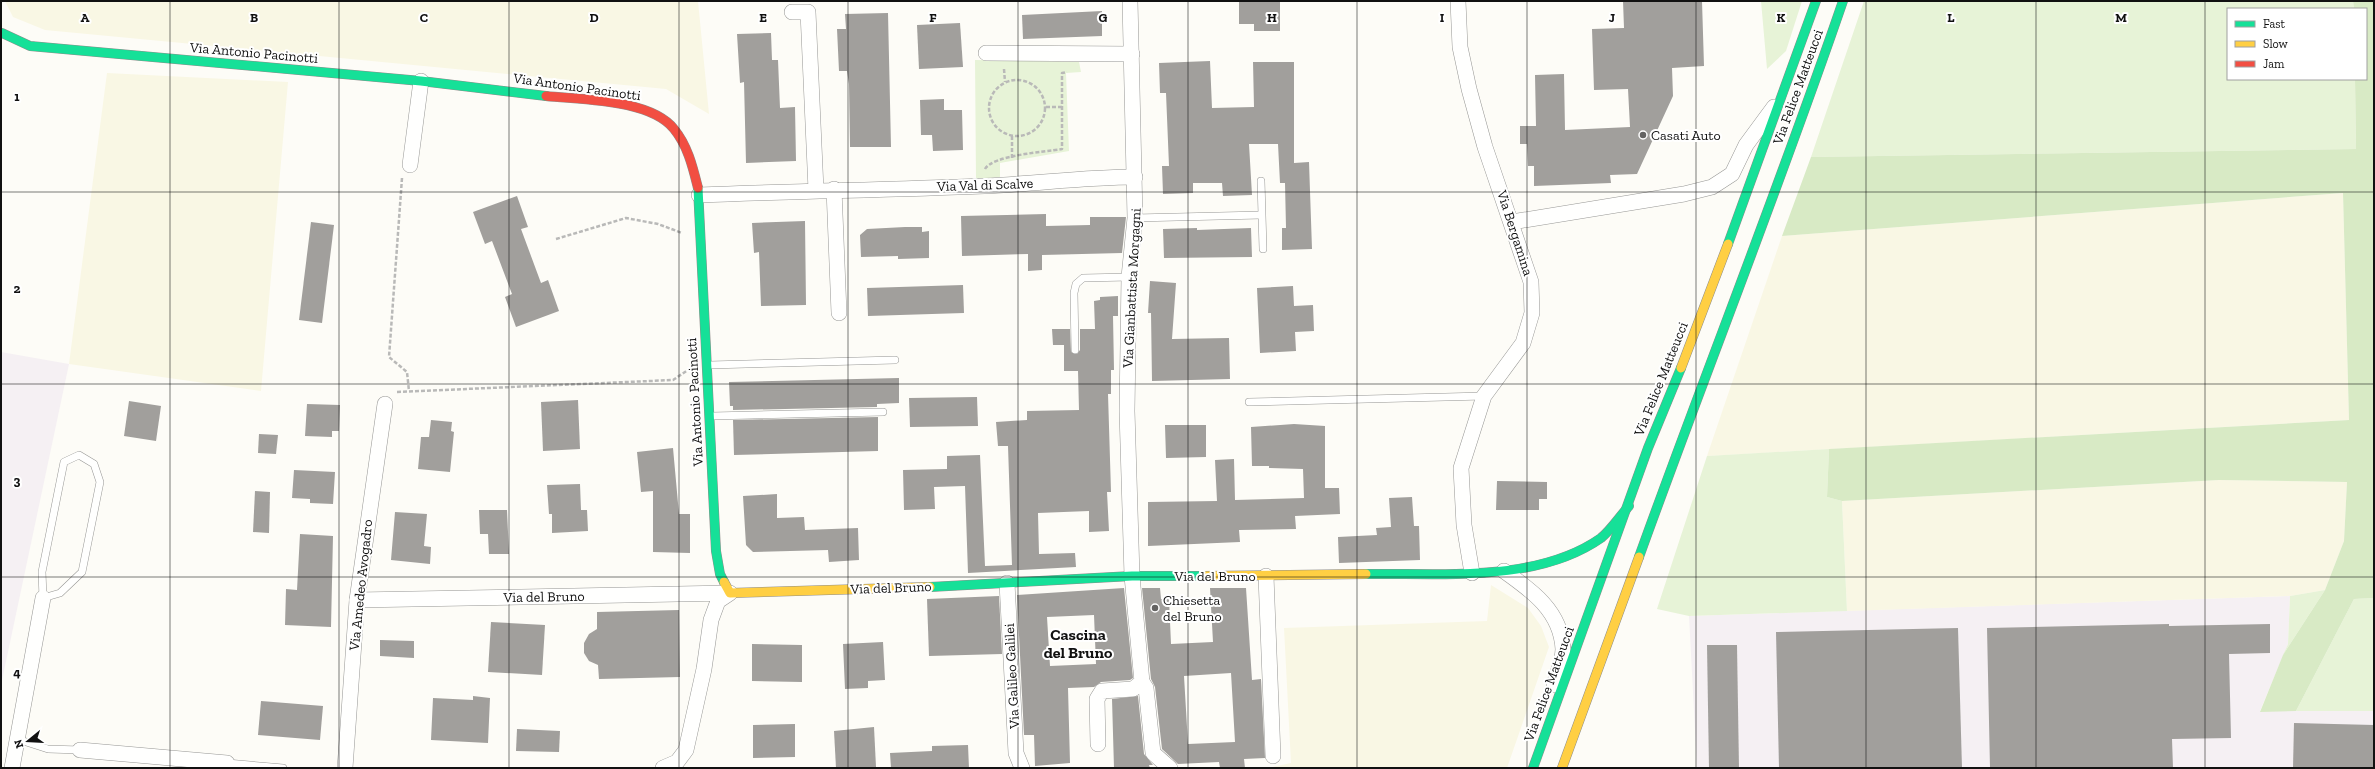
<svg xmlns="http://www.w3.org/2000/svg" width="2375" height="769" font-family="'Zilla Slab',serif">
<rect width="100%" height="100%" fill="#fdfcf7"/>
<g fill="#f5f0f3">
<polygon points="1,352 69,364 1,685"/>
<polygon points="2290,596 2288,644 2260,711 2374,711 2374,768 1697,768 1689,616"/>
</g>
<g fill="#f9f7e4">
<polygon points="5,1 698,1 709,114 666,89 45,30 13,17"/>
<polygon points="107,73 288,82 261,391 69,364"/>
<polygon points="2343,193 2349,420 1707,456 1782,236"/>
<polygon points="2219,480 2347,482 2344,541 2325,590 2290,596 1847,611 1842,501"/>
<polygon points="1491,585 1528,608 1541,626 1549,647 1507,768 1267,768 1291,763 1284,628 1487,621"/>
</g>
<g fill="#e7f3d7">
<polygon points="1761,1 1802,1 1786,51 1767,69"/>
<polygon points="1864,1 2353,1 2354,9 2228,9 2228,79 2355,79 2356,149 1811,157"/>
<polygon points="975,60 1079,62 1081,72 1066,73 1069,151 1000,163 1000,177 976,179"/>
<polygon points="1829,449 1827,497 1842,501 1847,611 1689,616 1657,609 1707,456"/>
<polygon points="2325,590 2283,655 2288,644 2290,596"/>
<polygon points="2374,598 2374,711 2296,711 2354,599"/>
</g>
<polygon fill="#d8eac5" points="2353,1 2374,1 2374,598 2354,599 2296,711 2260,712 2283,655 2325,590 2344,541 2347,482 2219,480 1842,501 1827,497 1829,449 2349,420 2343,193 1782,236 1811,157 2356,149 2355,79 2366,79 2366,9 2354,9"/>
<g fill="#a19f9c" fill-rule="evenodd">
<polygon points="1239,1 1280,1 1280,31 1254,31 1254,24 1239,24"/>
<polygon points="1623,1 1702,1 1704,66 1672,68 1673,96 1637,174 1610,175 1611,183 1534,186 1534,166 1528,166 1527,144 1520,144 1520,126 1536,126 1535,75 1564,74 1565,130 1630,127 1628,89 1594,90 1592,29 1624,28"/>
<polygon points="1102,11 1102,36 1023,39 1022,15"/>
<polygon points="888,13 891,147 850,147 849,84 847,71 839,71 837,29 846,29 845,14"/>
<polygon points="960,23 963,67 919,69 917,25"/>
<polygon points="771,33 772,60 778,60 780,108 795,107 796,161 746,163 744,82 740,83 737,34"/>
<polygon points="1210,61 1212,108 1254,107 1253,62 1294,62 1294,163 1309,162 1312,249 1282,250 1282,228 1286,228 1285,183 1280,183 1278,144 1249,144 1252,195 1223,196 1222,183 1193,183 1193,193 1163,194 1162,166 1169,166 1166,93 1160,93 1159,63"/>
<polygon points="944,99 944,110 962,110 963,150 933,151 932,135 921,135 920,100"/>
<polygon points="517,196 528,227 521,229 541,283 548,280 559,311 516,327 505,297 512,294 492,241 485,244 473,212"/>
<polygon points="1046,214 1046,226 1090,225 1090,217 1126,217 1122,253 1042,255 1042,270 1028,271 1028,254 962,256 961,216"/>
<polygon points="805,221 806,305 761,306 759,252 754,253 752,223"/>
<polygon points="311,222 334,225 322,323 299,320"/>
<polygon points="905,227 922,227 922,232 929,231 929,258 898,259 898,256 861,257 860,235 867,229"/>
<polygon points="1197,228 1197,230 1251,228 1252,257 1164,258 1163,229"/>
<polygon points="1150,281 1176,283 1172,339 1229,338 1230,379 1152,381 1151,313 1148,313"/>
<polygon points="963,285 964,313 868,316 867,288"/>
<polygon points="1293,286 1294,306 1313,305 1314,331 1295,332 1296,351 1260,353 1257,288"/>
<polygon points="1118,296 1118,316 1113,316 1114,370 1111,370 1111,394 1108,394 1111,492 1107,492 1109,531 1089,532 1089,511 1038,513 1039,554 1075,553 1076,567 968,573 965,486 934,487 935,509 904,510 903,470 947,469 947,456 980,455 985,566 1012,565 1008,446 998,446 996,422 1027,420 1027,411 1079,410 1078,371 1064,371 1064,345 1053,345 1052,329 1070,329 1071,352 1077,354 1080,350 1080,329 1095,329 1094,301 1100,300 1100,297"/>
<polygon points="899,378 899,403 877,404 877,407 733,410 733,406 730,406 729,382"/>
<polygon points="977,397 978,426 910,427 909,398"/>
<polygon points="578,400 580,449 543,451 541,402"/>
<polygon points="129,401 161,406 156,441 124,436"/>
<polygon points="307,404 340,405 339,431 332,431 332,437 305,436"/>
<polygon points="878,417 878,451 734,455 733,420"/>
<polygon points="431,420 452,422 451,431 454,432 450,472 418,469 421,437 429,437"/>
<polygon points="1294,424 1325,426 1325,488 1339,488 1340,514 1295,516 1296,529 1239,530 1240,542 1148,546 1148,502 1217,501 1215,460 1234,459 1235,500 1304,498 1303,469 1269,468 1269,466 1252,466 1251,427"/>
<polygon points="1165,425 1206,425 1206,457 1166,458"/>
<polygon points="259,434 278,435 276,454 258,453"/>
<polygon points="673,448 679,514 690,514 690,553 653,552 653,491 641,492 637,452"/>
<polygon points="294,470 335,472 333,504 310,503 310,499 292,498"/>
<polygon points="1497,481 1547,482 1547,499 1539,499 1539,510 1496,510"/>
<polygon points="580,484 581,510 587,510 588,531 552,533 552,514 549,514 547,485"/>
<polygon points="255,491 270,492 269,533 253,532"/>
<polygon points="777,494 777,518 804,517 805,530 858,528 859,560 829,562 828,550 753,552 746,545 743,496"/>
<polygon points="1412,497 1414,526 1419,526 1420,560 1339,563 1338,537 1377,535 1376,528 1391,527 1389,498"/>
<polygon points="479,510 507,510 509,554 489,554 488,534 480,534"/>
<polygon points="395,512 427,514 424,546 431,547 430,564 391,560"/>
<polygon points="300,534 333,536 331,627 285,625 286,589 297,590"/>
<path d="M1124,588L1133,678L1130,680L1101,682L1094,687L1068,688L1070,763L1035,766L1034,735H1024L1017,595ZM1094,615L1096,664L1050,666L1047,617Z"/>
<path d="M1142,588H1160L1161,599H1169L1171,644L1213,642L1210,588H1246L1252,680L1261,679L1265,758L1244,759L1245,768H1220L1219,762L1178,764L1162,749L1155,687L1151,679ZM1231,673L1235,742L1188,744L1184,676Z"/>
<polygon points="999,596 1002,654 929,656 927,599"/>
<polygon points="679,610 680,677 599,679 598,665 589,661 584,653 584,643 589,634 597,629 597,612"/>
<polygon points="491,622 545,625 542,675 488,672"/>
<polygon points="2169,624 2169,626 2270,624 2270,653 2229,654 2231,738 2172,739 2173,768 1990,768 1987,628"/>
<polygon points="1958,628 1962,768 1779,768 1776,632"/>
<polygon points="380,640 414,641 414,658 380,656"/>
<polygon points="883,642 885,680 868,681 868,688 845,689 843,644"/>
<polygon points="752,644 802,645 802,682 752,681"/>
<polygon points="1707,645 1737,645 1739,768 1709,768"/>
<polygon points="473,696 490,698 488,743 431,740 433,698 473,700"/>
<polygon points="1138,696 1144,754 1153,765 1149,765 1150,768 1114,768 1112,699"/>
<polygon points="261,701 323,706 320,740 258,735"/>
<polygon points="2294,723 2374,725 2374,768 2293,768"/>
<polygon points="795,724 795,757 753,758 753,725"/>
<polygon points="874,727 876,767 836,768 834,731"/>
<polygon points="517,729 560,731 559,752 516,751"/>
<polygon points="968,745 969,768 891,768 890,753 932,751 932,746"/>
</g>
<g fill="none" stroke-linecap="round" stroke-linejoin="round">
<defs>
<g id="lane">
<polyline points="1261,181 1263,249"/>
<polyline points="1135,218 1261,215"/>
<polyline points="1075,350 1074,293 1076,284 1083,278 1129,277"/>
<polyline points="710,365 895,360"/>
<polyline points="1249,402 1484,396"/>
<polyline points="712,416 883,412"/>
<polygon points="79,455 94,464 100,482 82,572 60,593 43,598 42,572 64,462"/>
<polyline points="17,739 48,749 80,750"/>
<polyline points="227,763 283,768"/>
</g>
<g id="street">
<polyline points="1458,1 1460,47 1469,89 1485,147 1531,282 1532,313 1523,343 1484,396 1461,468 1464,525 1472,573"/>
<polyline points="792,12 808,12 816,190"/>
<polyline points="986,53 1132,54"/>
<polyline points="410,165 421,81"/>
<polyline points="834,189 839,313"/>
<path d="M699,195C794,191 889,190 984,186C1035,184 1084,177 1135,177"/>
<polyline points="1512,222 1684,194 1712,187 1732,174 1746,145 1774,107"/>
<path d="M1504,571C1531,590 1561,611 1563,649C1563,660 1557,674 1554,685"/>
<polyline points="1266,576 1273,756"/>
<polyline points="1007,583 1016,753 1022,768"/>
<polyline points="357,600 730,593 718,601 711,620 704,669 686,750 677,762 663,768"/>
<polyline points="1142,682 1146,688 1153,753 1170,768"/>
<polyline points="1098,744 1097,699 1102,691 1133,689 1142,682 1132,576 1127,411 1129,277 1135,218 1130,1"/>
<polyline points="80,750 227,763"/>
<polyline points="12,768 43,598"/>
<polyline points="345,768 357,600 385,404"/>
</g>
<g id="fast">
<polyline points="2,33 30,46 421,81 546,96"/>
<polyline points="698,188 716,551 720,574 724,582"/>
<polyline points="1728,244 1816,1"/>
<path d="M1639,557C1706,371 1779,188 1843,1"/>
<path d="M1366,574C1441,573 1537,583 1601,538C1611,530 1620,516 1629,506"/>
<polyline points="930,587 1132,576 1204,576"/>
<polyline points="1533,768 1648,448 1681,368"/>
</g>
<g id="slow">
<polyline points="1681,368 1728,244"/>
<polyline points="1204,576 1366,574"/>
<polyline points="724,582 730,593 930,587"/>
<polyline points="1562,768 1639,557"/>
</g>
<path id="jam" d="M546,96C582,100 650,99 674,129C688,146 693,168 698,188"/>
</defs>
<use href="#lane" stroke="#979795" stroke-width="8"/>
<use href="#street" stroke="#979795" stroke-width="16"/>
<use href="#fast" stroke="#8e8d8b" stroke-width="10"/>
<use href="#slow" stroke="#8e8d8b" stroke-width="10"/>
<use href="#jam" stroke="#8e8d8b" stroke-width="10"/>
<g stroke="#b9b9b8" stroke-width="2.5" stroke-dasharray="4 2" stroke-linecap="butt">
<polyline points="1004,69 1005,82"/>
<circle cx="1017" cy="108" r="28"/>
<polyline points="1046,107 1062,107"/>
<polyline points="1012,136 1012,158"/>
<path d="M985,169C993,155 1045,152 1062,149V73L1067,72"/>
<polyline points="402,178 389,357 407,372 409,391"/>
<polyline points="556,239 626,218 658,224 682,233"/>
<polyline points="397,392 673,380 688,370"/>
</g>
<use href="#lane" stroke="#fffffe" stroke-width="7"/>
<use href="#street" stroke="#fffffe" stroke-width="15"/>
<use href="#fast" stroke="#16e098" stroke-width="9"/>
<use href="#slow" stroke="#ffcf43" stroke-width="9"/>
<use href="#jam" stroke="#f24e42" stroke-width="9"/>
</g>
<path fill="none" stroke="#111" stroke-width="1" stroke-opacity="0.55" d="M170,1V768M339,1V768M509,1V768M679,1V768M848,1V768M1018,1V768M1188,1V768M1357,1V768M1527,1V768M1696,1V768M1866,1V768M2036,1V768M2205,1V768M1,192H2374M1,384H2374M1,577H2374"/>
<g fill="#646362" stroke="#fff" stroke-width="1.5">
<circle cx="1643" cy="135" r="4"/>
<circle cx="1155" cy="608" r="4"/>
</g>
<g text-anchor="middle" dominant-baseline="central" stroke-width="4" stroke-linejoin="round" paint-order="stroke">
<g font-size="14" fill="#111" stroke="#fff">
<text transform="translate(254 53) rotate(5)">Via Antonio Pacinotti</text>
<text transform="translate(577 87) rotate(8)">Via Antonio Pacinotti</text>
<text transform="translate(1798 87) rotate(-70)">Via Felice Matteucci</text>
<text transform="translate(985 185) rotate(-2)">Via Val di Scalve</text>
<text transform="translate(1515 233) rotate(72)">Via Bergamina</text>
<text transform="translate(1132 288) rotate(-87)">Via Gianbattista Morgagni</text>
<text transform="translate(1661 379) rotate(-68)">Via Felice Matteucci</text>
<text transform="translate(695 402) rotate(-93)">Via Antonio Pacinotti</text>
<text x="1215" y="576">Via del Bruno</text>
<text transform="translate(361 585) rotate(-84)">Via Amedeo Avogadro</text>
<text transform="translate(891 588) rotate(-2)">Via del Bruno</text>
<text transform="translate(544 597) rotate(-1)">Via del Bruno</text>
<text transform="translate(1012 676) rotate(-93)">Via Galileo Galilei</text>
<text transform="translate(1549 684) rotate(-70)">Via Felice Matteucci</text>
</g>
<g font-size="14" fill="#111" stroke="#fff" text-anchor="start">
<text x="1651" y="135">Casati Auto</text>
<text x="1163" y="600">Chiesetta<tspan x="1163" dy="16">del Bruno</tspan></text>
</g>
<g font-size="16" font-weight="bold" fill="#111" stroke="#fff">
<text x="1078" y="634">Cascina<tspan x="1078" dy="18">del Bruno</tspan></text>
</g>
</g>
<g font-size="13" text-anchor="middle" font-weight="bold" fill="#111" stroke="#fff" stroke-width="4" stroke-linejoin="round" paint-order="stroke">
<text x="85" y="22">A</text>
<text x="254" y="22">B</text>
<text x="424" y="22">C</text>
<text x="594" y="22">D</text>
<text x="763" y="22">E</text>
<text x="933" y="22">F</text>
<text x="1103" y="22">G</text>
<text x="1272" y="22">H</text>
<text x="1442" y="22">I</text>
<text x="1612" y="22">J</text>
<text x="1781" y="22">K</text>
<text x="1951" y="22">L</text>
<text x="2121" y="22">M</text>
<text x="17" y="101">1</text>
<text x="17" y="293">2</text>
<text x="17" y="485">3</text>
<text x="17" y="677">4</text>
</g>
<rect width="2375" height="769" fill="none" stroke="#111111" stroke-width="4"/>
<rect x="2227" y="8" width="140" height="72" fill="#ffffff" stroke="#a0a0a0"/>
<rect x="2235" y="21" width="20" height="6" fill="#16e098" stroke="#a0a0a0"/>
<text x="2263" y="28" font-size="12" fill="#111111">Fast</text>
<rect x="2235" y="41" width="20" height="6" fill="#ffcf43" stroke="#a0a0a0"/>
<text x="2263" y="48" font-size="12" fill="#111111">Slow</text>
<rect x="2235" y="61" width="20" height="6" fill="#f24e42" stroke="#a0a0a0"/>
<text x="2263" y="68" font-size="12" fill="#111111">Jam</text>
<g transform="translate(28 741) rotate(252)" stroke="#ffffff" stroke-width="3" paint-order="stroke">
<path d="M0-3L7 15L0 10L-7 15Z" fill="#111111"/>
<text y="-6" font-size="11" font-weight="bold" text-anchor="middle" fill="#111111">N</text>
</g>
</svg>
